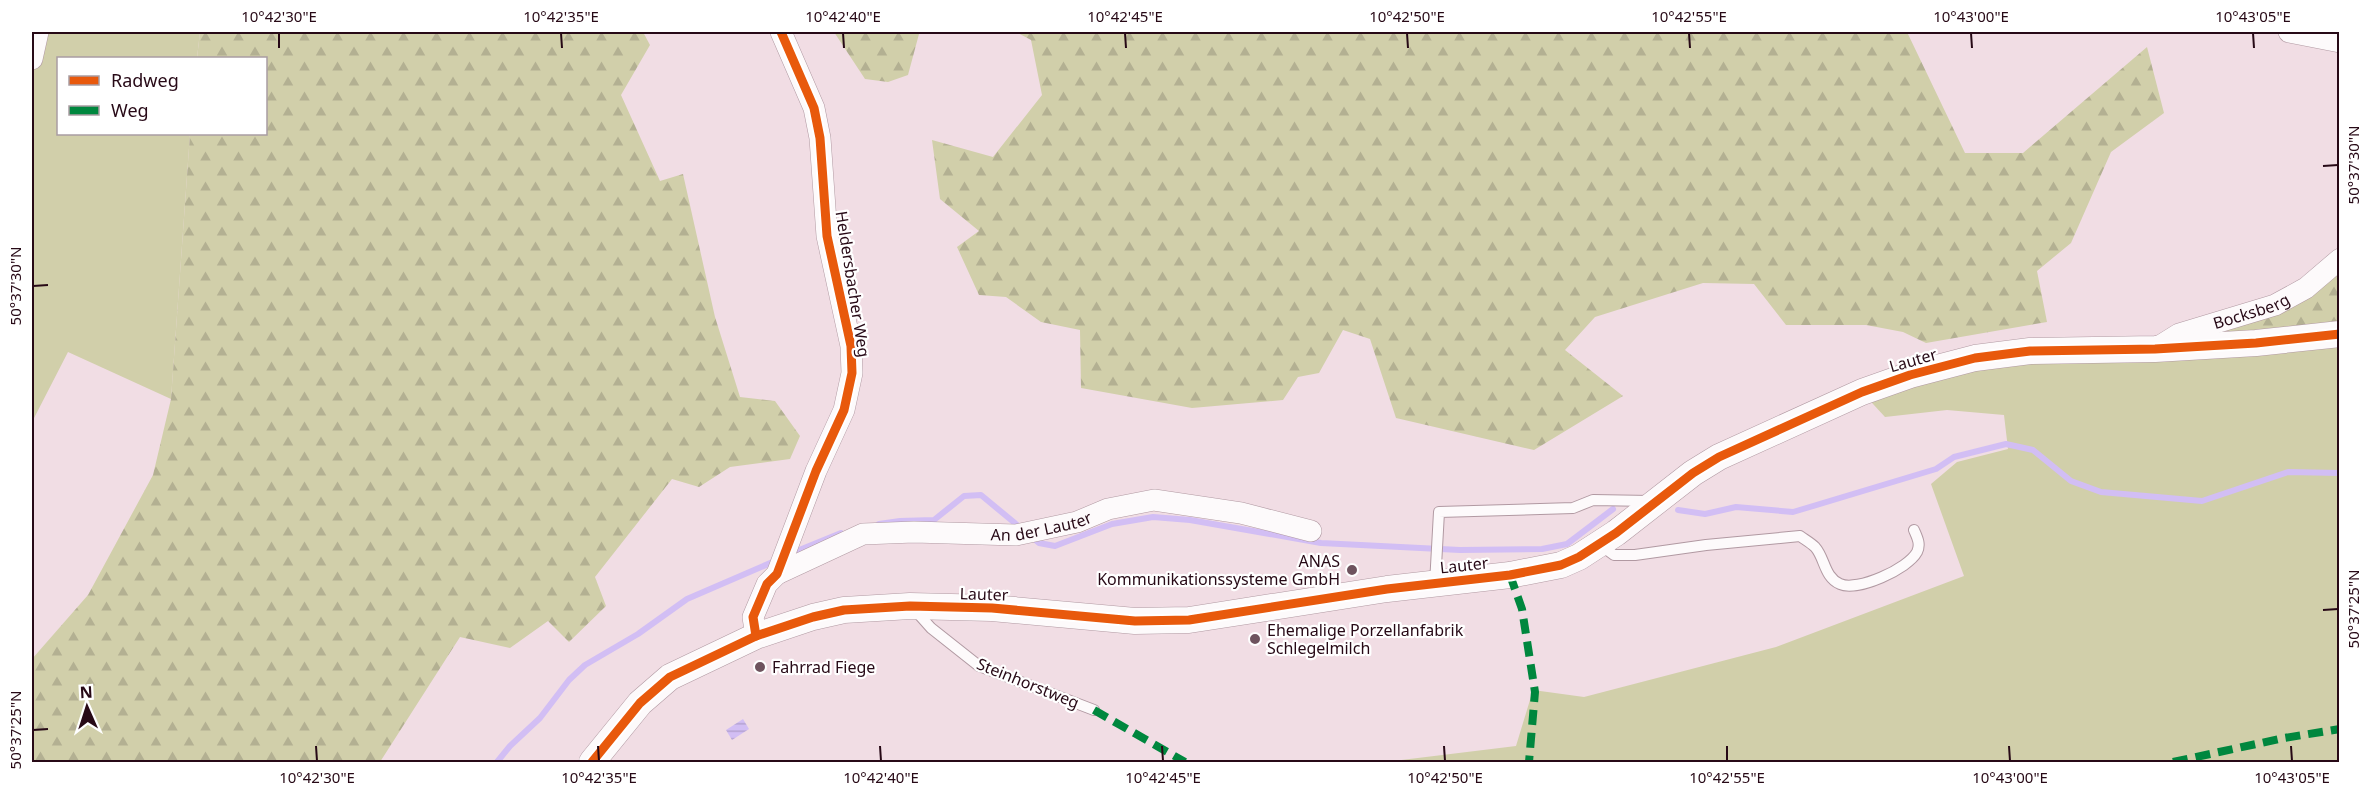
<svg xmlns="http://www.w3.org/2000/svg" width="2371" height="794" font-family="'Noto Sans',sans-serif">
<defs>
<pattern id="forest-firs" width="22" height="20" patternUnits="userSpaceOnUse" patternTransform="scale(1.5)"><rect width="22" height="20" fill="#d1cfaa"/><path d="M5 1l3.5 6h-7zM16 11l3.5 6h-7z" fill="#b3b092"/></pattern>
<pattern id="water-rules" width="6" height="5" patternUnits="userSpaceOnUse" patternTransform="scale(1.5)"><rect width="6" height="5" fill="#d2bef4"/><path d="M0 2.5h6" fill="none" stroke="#b4a2d0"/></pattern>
</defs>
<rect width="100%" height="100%" fill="#f1dde4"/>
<g fill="#d1cfaa">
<polygon points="32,32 200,32 197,58 58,58 58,134 190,134 171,399 68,352 32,422"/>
<polygon points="2339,334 2339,762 1385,762 1516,746 1533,690 1584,697 1776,647 1964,576 1931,484 1957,462 2008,449 2004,415 1947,410 1885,417 1862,392 1910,375"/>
</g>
<g fill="url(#forest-firs)">
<polygon points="200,32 643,32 650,45 621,95 660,181 683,174 715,317 740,397 775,401 800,436 790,459 730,467 699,487 672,479 595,577 606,606 569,642 548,621 510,648 460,637 380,762 32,762 32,659 88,595 153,475 171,399 190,134 266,134 266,58 197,58"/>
<polygon points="834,32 926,32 919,34 908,75 888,82 865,79"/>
<polygon points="1016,32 1907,32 1965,153 2023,153 2147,47 2164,113 2111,152 2071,243 2037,271 2047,322 1926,343 1903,332 1866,325 1786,325 1754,284 1703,283 1595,317 1565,350 1623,396 1534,450 1396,418 1370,339 1343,330 1319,373 1298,377 1283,400 1192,408 1081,388 1080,330 1041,322 1006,297 979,295 957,247 979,231 940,199 932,140 993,157 1042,95 1031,40"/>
<polygon points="2339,259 2339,334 2179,334 2247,314"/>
</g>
<polygon fill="url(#water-rules)" points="743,719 749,729 732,740 726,730"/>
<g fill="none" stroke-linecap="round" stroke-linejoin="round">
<g stroke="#d2bef4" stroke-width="6">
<polyline points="1678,510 1705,514 1736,507 1793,512 1936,469 1954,457 2006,444 2033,450 2071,481 2101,492 2202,501 2288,472 2340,473"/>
<polyline points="879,524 900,521 934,520 964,496 981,495 1022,529"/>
<polyline points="1032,537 1039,543 1055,546 1112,524 1153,517 1190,520 1321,543 1460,550 1542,549 1567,544 1613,509"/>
<polyline points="792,553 841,533"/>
<polyline points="497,762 510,746 540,718 569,680 585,665 638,634 687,599 775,561"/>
</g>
<defs>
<g id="service">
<path d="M1599,544L1614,555H1635L1706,545L1800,536C1804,539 1811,543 1815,547C1825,558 1824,577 1840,584C1857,592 1908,569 1917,552C1921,544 1917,537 1914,530"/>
<polyline points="1435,584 1439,512 1573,508 1593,500 1650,501"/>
<polyline points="915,610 931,628 979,666 1094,710"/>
</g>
<g id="minor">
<polyline points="2289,32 2340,42"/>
<polyline points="32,59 38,32"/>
<path id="s1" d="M2155,349L2179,334L2275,305L2306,288L2340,259"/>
<path id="s2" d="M777,574L863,534L914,532L1016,535L1077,522L1108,509L1154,500L1241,513L1311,531"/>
<polyline points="756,636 753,617 767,584 777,574 816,471 844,410 852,373 851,346 827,236 820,138 814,108 781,32"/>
</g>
<polyline id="tertiary" points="592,762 640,703 670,677 756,636 813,617 844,610 910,606 992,608 1135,621 1189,620 1387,589 1510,575 1561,565 1579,557 1616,533 1693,473 1719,457 1862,392 1910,375 1975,358 2030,351 2155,349 2256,343 2340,334"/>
</defs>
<use href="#service" stroke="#b199a2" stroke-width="12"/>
<use href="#minor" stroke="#b199a2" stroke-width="22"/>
<use href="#tertiary" stroke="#b199a2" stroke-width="27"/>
<use href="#service" stroke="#fdfafb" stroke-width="10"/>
<use href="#minor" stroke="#fdfafb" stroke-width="21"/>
<use href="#tertiary" stroke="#fdfafb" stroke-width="26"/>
<g stroke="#00873e" stroke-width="8" stroke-dasharray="15 8" stroke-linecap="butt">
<polyline points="1510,575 1522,609 1535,692 1529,762"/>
<polyline points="1094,710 1185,762"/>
<polyline points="2173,762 2284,738 2340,729"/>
</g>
<defs>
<g id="cycleway">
<polyline points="756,636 753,617 767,584 777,574 816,471 844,410 852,373 851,346 827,236 820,138 814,108 781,32"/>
<polyline points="592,762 640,703 670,677 756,636 813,617 844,610 910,606 992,608 1135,621 1189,620 1387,589 1510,575 1561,565 1579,557 1616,533 1693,473 1719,457 1862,392 1910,375 1975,358 2030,351 2155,349 2256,343 2340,334"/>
</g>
</defs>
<use href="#cycleway" stroke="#fff" stroke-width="13"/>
<use href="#cycleway" stroke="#e8590c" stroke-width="9"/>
</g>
<path fill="none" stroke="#270916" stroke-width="2" d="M279,33V48M561,33L562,48M843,33L844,48M1125,33L1126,48M1407,33L1408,48M1689,33L1690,48M1971,33L1972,48M2253,33L2254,48M2323,166L2338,165M33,286L48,285M2323,610L2338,609M33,730L48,729M316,746L317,761M598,746L599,761M880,746L881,761M1162,746L1163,761M1444,746L1445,761M1727,746V761M2009,746L2010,761M2291,746L2292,761"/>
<g fill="#6e535e" stroke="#fff" stroke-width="2">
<circle cx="1352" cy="570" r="6"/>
<circle cx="1255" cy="639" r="6"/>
<circle cx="760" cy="667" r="6"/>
</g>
<g text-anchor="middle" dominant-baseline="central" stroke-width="4.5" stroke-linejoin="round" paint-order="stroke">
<g font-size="16" fill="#270916" stroke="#fff">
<text transform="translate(853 284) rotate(81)">Heldersbacher Weg</text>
<text stroke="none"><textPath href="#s1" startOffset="104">Bocksberg</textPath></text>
<text transform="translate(1913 360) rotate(-16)">Lauter</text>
<text stroke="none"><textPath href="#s2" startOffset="274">An der Lauter</textPath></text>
<text transform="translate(1464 565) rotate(-6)">Lauter</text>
<text transform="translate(984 594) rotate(2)">Lauter</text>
<text transform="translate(1028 683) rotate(22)">Steinhorstweg</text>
</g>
<g font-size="16" fill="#270916" stroke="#fff" text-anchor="start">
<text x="1340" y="561" text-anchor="end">ANAS<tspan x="1340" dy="18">Kommunikationssysteme GmbH</tspan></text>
<text x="1267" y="630">Ehemalige Porzellanfabrik<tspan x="1267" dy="18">Schlegelmilch</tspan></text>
<text x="772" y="667">Fahrrad Fiege</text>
</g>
</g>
<rect width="2371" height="794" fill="none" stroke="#ffffff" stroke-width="66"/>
<rect x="57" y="57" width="210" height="78" fill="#ffffff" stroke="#a99da2" stroke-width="1.5"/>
<rect x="69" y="76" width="30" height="9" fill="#e8590c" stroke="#a99da2" stroke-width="1.5"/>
<text x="111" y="87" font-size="18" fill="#270916">Radweg</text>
<rect x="69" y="106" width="30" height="9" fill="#00873e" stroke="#a99da2" stroke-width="1.5"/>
<text x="111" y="117" font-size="18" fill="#270916">Weg</text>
<g transform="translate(87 707) rotate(357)" stroke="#ffffff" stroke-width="4.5" paint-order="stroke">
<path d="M0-4.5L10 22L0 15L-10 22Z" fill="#270916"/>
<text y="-9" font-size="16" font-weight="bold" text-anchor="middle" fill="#270916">N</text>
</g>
<rect x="33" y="33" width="2305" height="728" fill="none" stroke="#270916" stroke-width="2"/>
<g font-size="15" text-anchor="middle" fill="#270916">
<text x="279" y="22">10°42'30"E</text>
<text x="561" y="22">10°42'35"E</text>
<text x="843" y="22">10°42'40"E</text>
<text x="1125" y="22">10°42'45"E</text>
<text x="1407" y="22">10°42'50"E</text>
<text x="1689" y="22">10°42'55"E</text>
<text x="1971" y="22">10°43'00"E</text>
<text x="2253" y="22">10°43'05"E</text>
<text transform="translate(2354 165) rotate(-90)" y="5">50°37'30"N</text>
<text transform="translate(16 286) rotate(-90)" y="5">50°37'30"N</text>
<text transform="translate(2354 609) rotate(-90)" y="5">50°37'25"N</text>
<text transform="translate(16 730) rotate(-90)" y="5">50°37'25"N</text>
<text x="317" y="783">10°42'30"E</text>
<text x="599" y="783">10°42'35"E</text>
<text x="881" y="783">10°42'40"E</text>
<text x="1163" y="783">10°42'45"E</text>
<text x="1445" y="783">10°42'50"E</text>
<text x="1727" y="783">10°42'55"E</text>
<text x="2010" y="783">10°43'00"E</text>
<text x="2292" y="783">10°43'05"E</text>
</g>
</svg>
